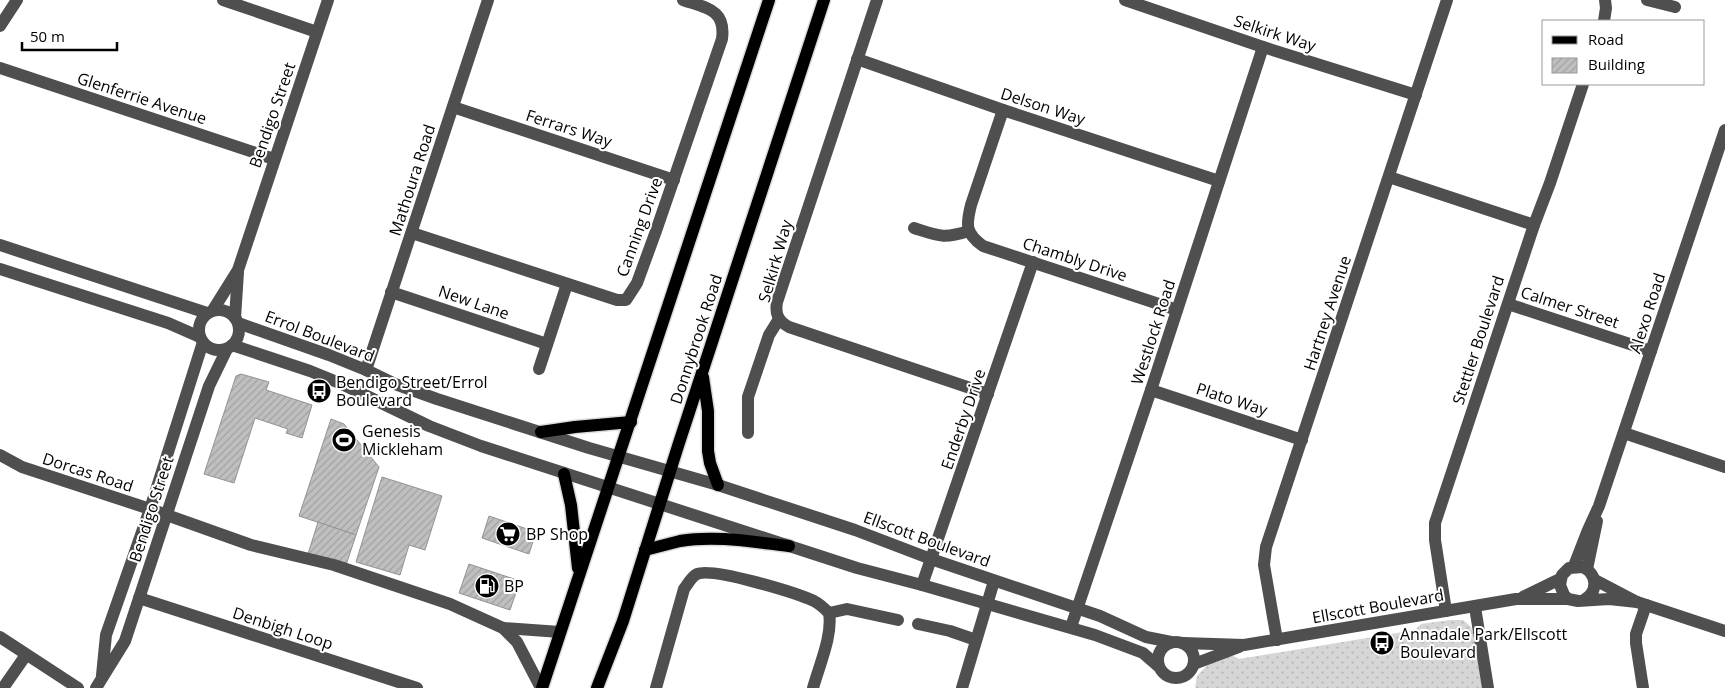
<svg xmlns="http://www.w3.org/2000/svg" width="1725" height="688" font-family="'Open Sans',sans-serif">
<defs>
<pattern id="grass-dots" width="8" height="8" patternUnits="userSpaceOnUse" patternTransform="scale(1.25)"><rect width="8" height="8" fill="#d6d6d6"/><path d="M2 2h.1M6 6h.1" fill="none" stroke="#b6b6b6" stroke-width="1.8" stroke-linecap="round"/></pattern>
<pattern id="building-hatch" width="6" height="6" patternUnits="userSpaceOnUse" patternTransform="scale(1.25)"><rect width="6" height="6" fill="#bfbfbf"/><path d="M-1 1l2-2M0 6l6-6M5 7l2-2" fill="none" stroke="#a2a2a2"/></pattern>
</defs>
<rect width="100%" height="100%" fill="#fff"/>
<polygon fill="url(#grass-dots)" points="1450,620 1463,620 1471,627 1474,636 1482,688 1195,688 1197,676 1211,661 1231,655 1239,659 1415,630 1421,624"/>
<g fill="url(#building-hatch)" stroke="#939393">
<polygon points="241,374 269,382 266,390 312,405 302,438 286,433 288,429 255,418 234,483 204,474 236,376"/>
<polygon points="331,419 344,424 379,467 356,535 299,516"/>
<polygon points="382,477 442,496 425,550 409,545 400,575 356,562"/>
<polygon points="489,516 536,532 529,554 482,538"/>
<polygon points="318,522 356,535 345,568 307,557"/>
<polygon points="469,564 520,581 510,610 459,593"/>
</g>
<g fill="none" stroke-linecap="round" stroke-linejoin="round">
<defs>
<g id="major">
<polyline points="703,377 708,411 708,451 710,463 718,485"/>
<polyline points="541,432 575,427 631,422"/>
<polyline points="564,474 571,505 578,568"/>
<path d="M645,550C657,547 668,544 680,541C716,535 753,542 789,546"/>
<polyline points="542,688 769,0"/>
<polyline points="597,688 623,621 678,446 824,0"/>
</g>
</defs>
<use href="#major" stroke="#dbdbdb" stroke-width="15"/>
<g stroke="#4f4f4f" stroke-width="12">
<polyline points="223,0 317,32"/>
<path d="M877,0L777,302C775,314 778,321 789,327L988,394"/>
<polyline points="1125,0 1263,47 1416,95"/>
<polyline points="1647,0 1675,7"/>
<polyline points="1604,21 1606,8 1605,0"/>
<polyline points="0,26 17,0"/>
<polyline points="857,59 1003,110 1219,181"/>
<polyline points="0,68 274,159"/>
<polyline points="453,107 674,180"/>
<path d="M1003,110L971,205C966,225 965,233 983,246L1177,310"/>
<polyline points="1389,177 1534,225"/>
<path d="M914,228C939,236 943,239 969,231"/>
<path d="M412,233L617,300H626L637,283L656,231L722,39C726,9 706,8 683,0"/>
<polyline points="0,245 207,313"/>
<polyline points="0,269 168,323 200,337"/>
<polyline points="391,292 547,344"/>
<polyline points="1508,304 1651,351"/>
<circle cx="219" cy="330" r="20"/>
<polyline points="213,310 238,270 328,0"/>
<polyline points="235,318 238,272"/>
<polyline points="238,323 329,355 366,370 395,384 437,399 589,448 718,485 855,530 931,559 1100,616 1146,637 1171,642"/>
<polyline points="232,345 310,371 342,384 429,426 481,446 857,568 922,585 1095,635 1143,653 1158,666"/>
<polyline points="539,369 567,284"/>
<polyline points="366,370 488,0"/>
<polyline points="1151,390 1302,440"/>
<polyline points="748,433 748,397 769,335 779,319"/>
<polyline points="1624,433 1725,467"/>
<polyline points="0,455 22,467 150,509 251,545 334,565 450,604 503,628 517,642 541,688"/>
<polyline points="1574,566 1588,530 1599,506 1725,130"/>
<polyline points="1587,569 1597,521"/>
<polyline points="1595,580 1637,602 1725,631"/>
<polyline points="922,585 1033,262"/>
<polyline points="1523,597 1560,579"/>
<polyline points="139,598 417,688"/>
<path d="M1584,600C1598,592 1598,575 1583,567L1569,568L1562,575L1560,585L1564,595L1568,599L1578,601L1609,599L1637,602"/>
<polyline points="1475,607 1488,688"/>
<polyline points="1446,611 1435,540 1435,523 1534,225 1550,183 1583,84"/>
<polyline points="829,613 847,609 898,620"/>
<polyline points="918,624 950,631 976,640"/>
<polyline points="1071,627 1151,390 1263,47"/>
<polyline points="503,628 560,632"/>
<polyline points="0,637 78,688"/>
<polyline points="1277,640 1264,565 1266,547 1447,0"/>
<circle cx="1176" cy="660" r="18"/>
<polyline points="1183,643 1244,645 1516,599 1568,599"/>
<polyline points="1194,664 1239,647"/>
<polyline points="102,675 106,635 150,509 203,342"/>
<polyline points="3,688 26,655"/>
<polyline points="96,688 125,641 209,386 227,349"/>
<path d="M656,688L684,589C688,584 691,577 697,574C713,567 796,593 814,601C820,604 825,609 829,613C833,635 819,666 813,688"/>
<polyline points="962,688 994,581"/>
<polyline points="1643,688 1636,643 1636,634 1646,605"/>
</g>
<use href="#major" stroke="#000" stroke-width="12"/>
</g>
<defs>
<symbol id="bus-disc" viewBox="-11 -11 22 22"><circle r="9.5" fill="#000" stroke="#fff"/><path d="M-5-6H5V4H4V6H2V4H-2V6H-4V4H-5ZM-3.5-4V0h7V-4ZM-3.5 1.2v1.5H-2V1.2ZM2 1.2v1.5H3.5V1.2Z" fill="#fff"/></symbol>
<symbol id="stadium-disc" viewBox="-11 -11 22 22"><circle r="9.5" fill="#000" stroke="#fff"/><path d="M0-5a6.5 5 0 1 0 0 10a6.5 5 0 1 0 0-10ZM-3.5-1.8h7v3.6h-7Z" fill="#fff"/></symbol>
<symbol id="supermarket-disc" viewBox="-11 -11 22 22"><circle r="9.5" fill="#000" stroke="#fff"/><path d="M-6-5.5h2.5l.6 2H6L4.5 2H-2.5L-4.4-4H-6ZM-1.5 3.2a1.3 1.3 0 1 0 .1 0ZM3 3.2a1.3 1.3 0 1 0 .1 0Z" fill="#fff"/></symbol>
<symbol id="fuel-disc" viewBox="-11 -11 22 22"><circle r="9.5" fill="#000" stroke="#fff"/><path d="M-5.5-6h7V0h2V4h1.3V-2.5L3-4.5l.8-.8L6-3V5H2.5V1h-1V6h-7ZM-4.2-4.7v3.2H.2V-4.7Z" fill="#fff"/></symbol>
</defs>
<g fill-rule="evenodd">
<use href="#bus-disc" x="305" y="377" width="28" height="28"/>
<use href="#stadium-disc" x="330" y="426" width="28" height="28"/>
<use href="#supermarket-disc" x="494" y="520" width="28" height="28"/>
<use href="#fuel-disc" x="473" y="572" width="28" height="28"/>
<use href="#bus-disc" x="1368" y="629" width="28" height="28"/>
</g>
<g text-anchor="middle" dominant-baseline="central" stroke-width="4" stroke-linejoin="round" paint-order="stroke">
<g font-size="16" fill="#000" stroke="#fff">
<text transform="translate(1275 33) rotate(18)">Selkirk Way</text>
<text transform="translate(142 98) rotate(18)">Glenferrie Avenue</text>
<text transform="translate(1043 106) rotate(18)">Delson Way</text>
<text transform="translate(272 115) rotate(-71)">Bendigo Street</text>
<text transform="translate(569 128) rotate(18)">Ferrars Way</text>
<text transform="translate(412 180) rotate(-72)">Mathoura Road</text>
<text transform="translate(639 227) rotate(-70)">Canning Drive</text>
<text transform="translate(1075 259) rotate(18)">Chambly Drive</text>
<text transform="translate(775 261) rotate(-74)">Selkirk Way</text>
<text transform="translate(474 302) rotate(19)">New Lane</text>
<text transform="translate(1570 307) rotate(18)">Calmer Street</text>
<text transform="translate(1327 313) rotate(-72)">Hartney Avenue</text>
<text transform="translate(1647 313) rotate(-72)">Alexo Road</text>
<text transform="translate(1153 332) rotate(-72)">Westlock Road</text>
<text transform="translate(320 336) rotate(21)">Errol Boulevard</text>
<text transform="translate(696 339) rotate(-72)">Donnybrook Road</text>
<text transform="translate(1478 340) rotate(-72)">Stettler Boulevard</text>
<text transform="translate(1232 399) rotate(18)">Plato Way</text>
<text transform="translate(963 419) rotate(-71)">Enderby Drive</text>
<text transform="translate(88 472) rotate(18)">Dorcas Road</text>
<text transform="translate(151 509) rotate(-72)">Bendigo Street</text>
<text transform="translate(927 539) rotate(20)">Ellscott Boulevard</text>
<text transform="translate(1378 606) rotate(-10)">Ellscott Boulevard</text>
<text transform="translate(283 628) rotate(18)">Denbigh Loop</text>
</g>
<g font-size="16" fill="#000" stroke="#fff" text-anchor="start">
<text x="336" y="382">Bendigo Street/Errol<tspan x="336" dy="18">Boulevard</tspan></text>
<text x="362" y="431">Genesis<tspan x="362" dy="18">Mickleham</tspan></text>
<text x="526" y="534">BP Shop</text>
<text x="504" y="586">BP</text>
<text x="1400" y="634">Annadale Park/Ellscott<tspan x="1400" dy="18">Boulevard</tspan></text>
</g>
</g>
<rect x="1542" y="20" width="162" height="65" fill="#ffffff" stroke="#999999"/>
<rect x="1552" y="36" width="25" height="8" fill="#000000" stroke="#999999"/>
<text x="1588" y="45" font-size="15" fill="#000000">Road</text>
<rect x="1552" y="58" width="25" height="15" fill="url(#building-hatch)" stroke="#999999"/>
<text x="1588" y="70" font-size="15" fill="#000000">Building</text>
<path d="M22 42v8h95v-8" fill="none" stroke="#000000" stroke-width="2.5"/>
<text x="30" y="42" font-size="15" fill="#000000" stroke="#ffffff" stroke-width="4" paint-order="stroke">50 m</text>
</svg>
